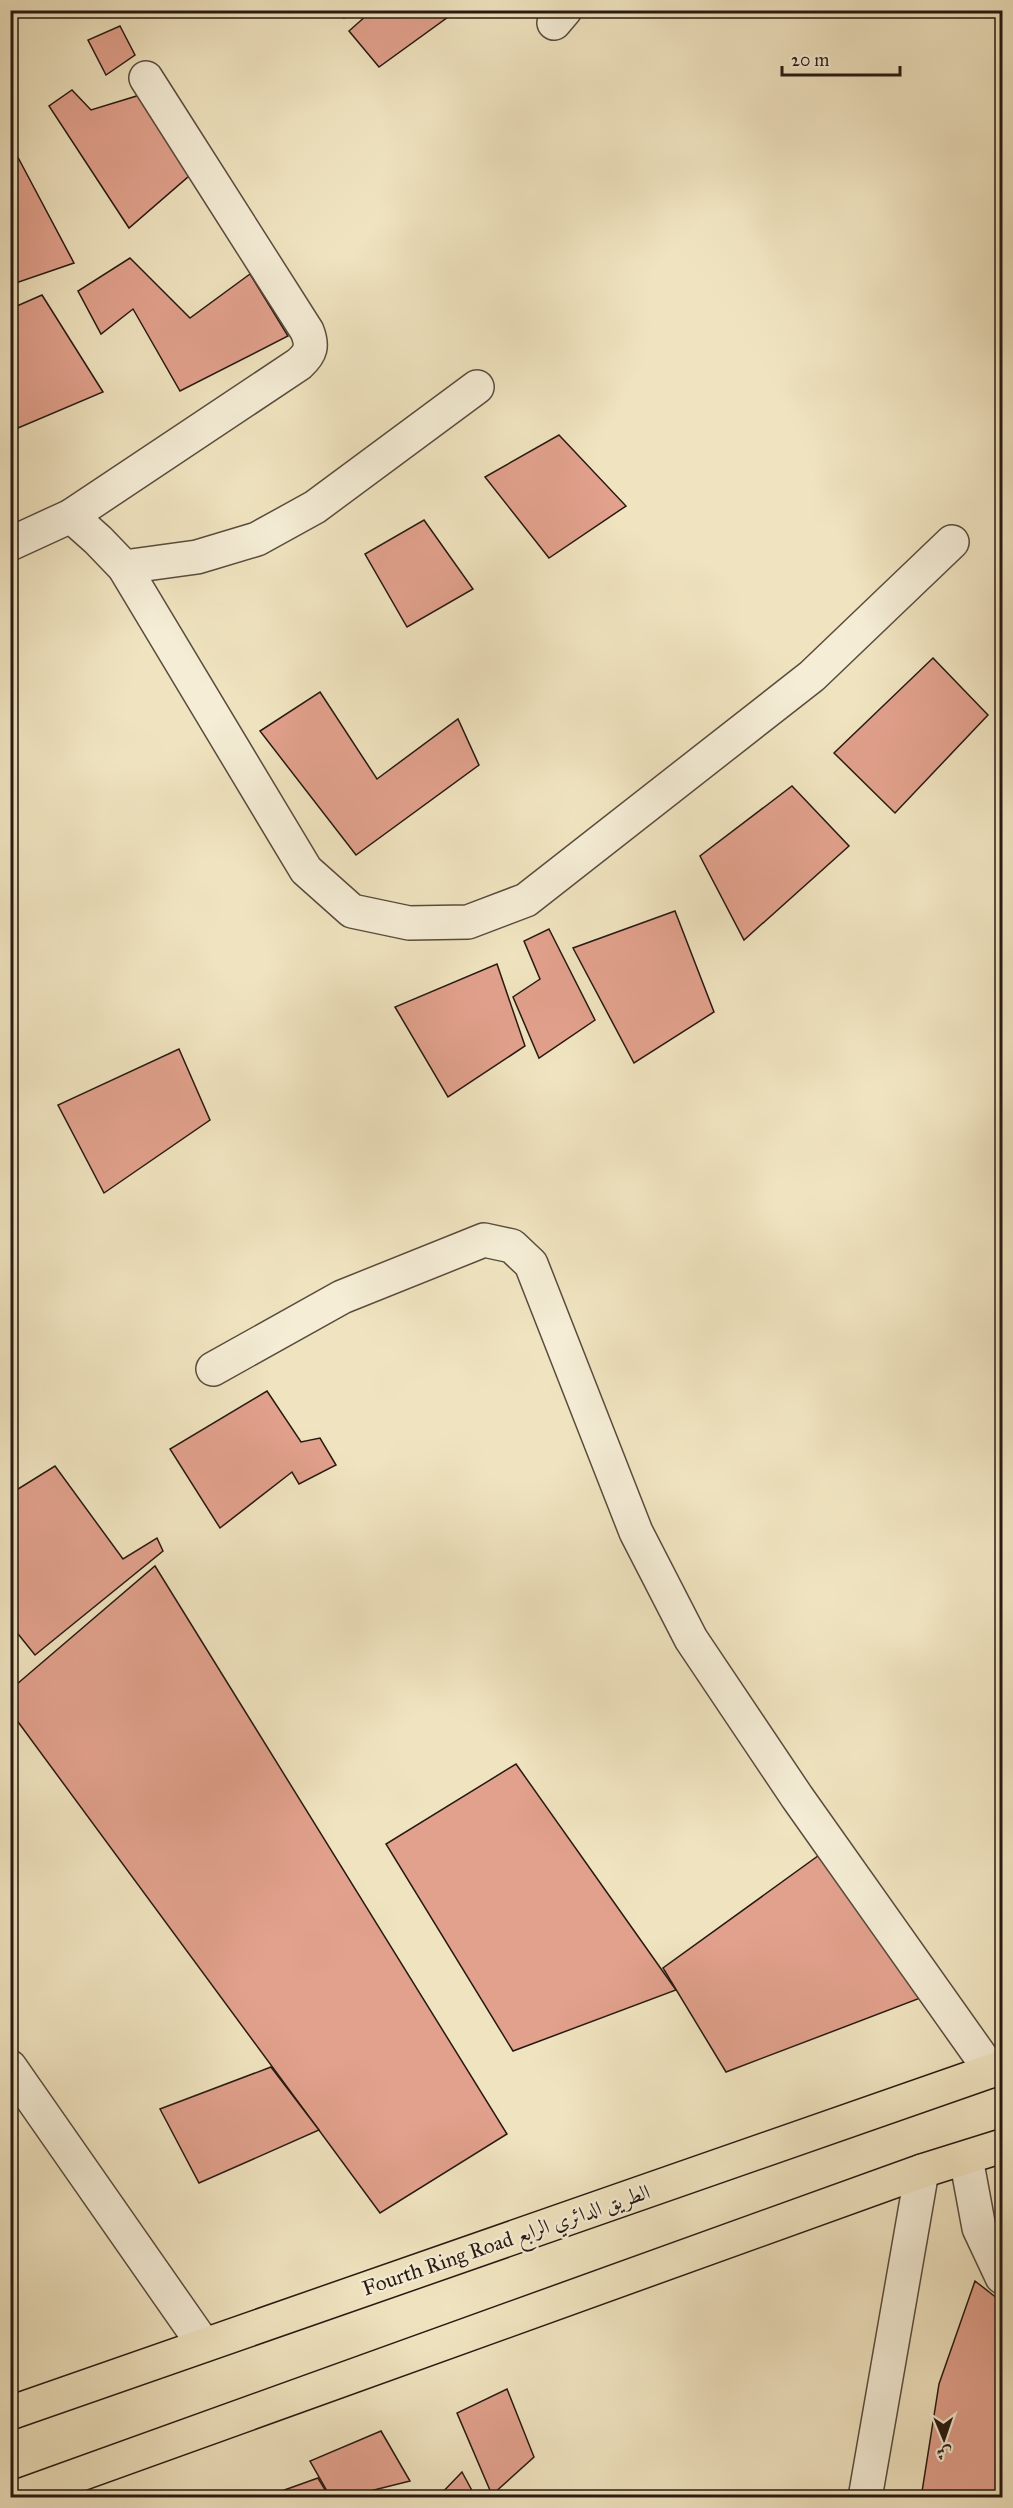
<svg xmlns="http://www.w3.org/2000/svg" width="1013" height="2508" font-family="'IM FELL Great Primer',Amiri,serif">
<rect width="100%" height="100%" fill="#f0e4c0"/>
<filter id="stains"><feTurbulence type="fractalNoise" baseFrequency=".00333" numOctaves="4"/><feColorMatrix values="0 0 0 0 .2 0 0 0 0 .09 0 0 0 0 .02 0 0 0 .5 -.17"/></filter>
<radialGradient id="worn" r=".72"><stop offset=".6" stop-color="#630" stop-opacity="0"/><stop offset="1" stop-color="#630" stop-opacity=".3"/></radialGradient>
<g fill="#e2a18d" stroke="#271911" stroke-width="1.5">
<polygon points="339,10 354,10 344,18"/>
<polygon points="367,10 443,10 448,17 379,67 349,31 367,15"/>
<polygon points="120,26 135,55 106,75 88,40"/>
<polygon points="72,90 91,110 140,95 189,176 129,228 49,106"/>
<polygon points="13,148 74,263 10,285 10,149"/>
<polygon points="130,258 190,318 250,274 288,336 180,391 133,309 101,334 78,291"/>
<polygon points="42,295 103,392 18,428 10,415 10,309"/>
<polygon points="559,435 626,506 549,558 485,477"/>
<polygon points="424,520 473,589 407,627 365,554"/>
<polygon points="933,658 988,715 895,813 834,753"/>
<polygon points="320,692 377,779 458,719 479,765 356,855 260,731"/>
<polygon points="792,786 849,846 744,940 700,856"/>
<polygon points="675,911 714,1012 634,1063 573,948"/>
<polygon points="549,929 595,1020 539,1058 513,997 540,979 524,941"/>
<polygon points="497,964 525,1046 448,1097 395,1007"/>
<polygon points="179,1049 210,1120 104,1193 58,1105"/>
<polygon points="267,1391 301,1442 320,1438 336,1465 299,1484 292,1472 220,1528 170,1449"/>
<polygon points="55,1466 123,1559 157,1538 163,1551 35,1655 10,1624 10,1494"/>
<polygon points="155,1566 507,2134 380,2213 10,1711 10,1690"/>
<polygon points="516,1764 676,1990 513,2051 386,1844"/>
<polygon points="822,1853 923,1997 726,2072 663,1968"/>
<polygon points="271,2067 319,2130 199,2183 160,2109"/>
<polygon points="975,2281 1002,2302 1002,2498 921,2498 939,2384"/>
<polygon points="507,2389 534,2457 492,2495 457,2413"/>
<polygon points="381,2431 410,2481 366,2492 370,2498 331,2498 310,2461"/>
<polygon points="462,2472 476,2498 437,2498"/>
<polygon points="318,2478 330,2498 262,2498"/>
</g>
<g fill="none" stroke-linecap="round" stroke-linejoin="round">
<defs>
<g id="minor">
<polyline points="554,23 565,10"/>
<polyline points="71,516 98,540 124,567 306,870 352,911 409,923 468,922 526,900 812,676 952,542"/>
<path d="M10,544L71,516L299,364C311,353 313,346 307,331L146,78"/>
<polyline points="124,567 197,557 257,539 315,507 477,387"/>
<polyline points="213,1369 342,1297 484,1240 512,1246 531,1264 636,1532 691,1639 797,1797 991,2071"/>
<polyline points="10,2067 204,2345"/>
<polyline points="966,2158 979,2228 1002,2277"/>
<polyline points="865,2498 922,2171"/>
</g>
<g id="primary">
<polyline points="10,2413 1002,2067"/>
<polyline points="14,2498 922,2171 1002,2146"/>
</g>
</defs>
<use href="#minor" stroke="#594c3d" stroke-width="36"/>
<use href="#primary" stroke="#271911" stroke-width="36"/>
<use href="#minor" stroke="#f5edd6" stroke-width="33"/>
<use href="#primary" stroke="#f0e4c0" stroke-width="33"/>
</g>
<g text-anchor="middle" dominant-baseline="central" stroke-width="4.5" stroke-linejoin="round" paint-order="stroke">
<g font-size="21" fill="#271911" stroke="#f5edd6">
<text transform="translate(506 2240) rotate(-19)">Fourth Ring Road الطريق الدائري الرابع</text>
</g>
</g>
<rect width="1013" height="2508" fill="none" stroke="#f0e4c0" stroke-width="36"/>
<rect x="12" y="12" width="989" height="2484" fill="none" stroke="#271911" stroke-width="3"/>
<rect x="18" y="18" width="977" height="2472" fill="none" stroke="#271911" stroke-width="1.5"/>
<g transform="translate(944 2439) rotate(178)" stroke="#f5edd6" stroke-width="4.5" paint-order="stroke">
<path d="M0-4.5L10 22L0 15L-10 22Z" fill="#271911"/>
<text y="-9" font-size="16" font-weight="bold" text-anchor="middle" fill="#271911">ش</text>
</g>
<path d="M782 66v9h118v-9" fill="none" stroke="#271911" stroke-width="3"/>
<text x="791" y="66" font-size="18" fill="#271911" stroke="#f5edd6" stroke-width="4.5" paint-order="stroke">20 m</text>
<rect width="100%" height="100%" filter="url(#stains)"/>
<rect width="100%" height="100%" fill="url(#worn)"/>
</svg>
